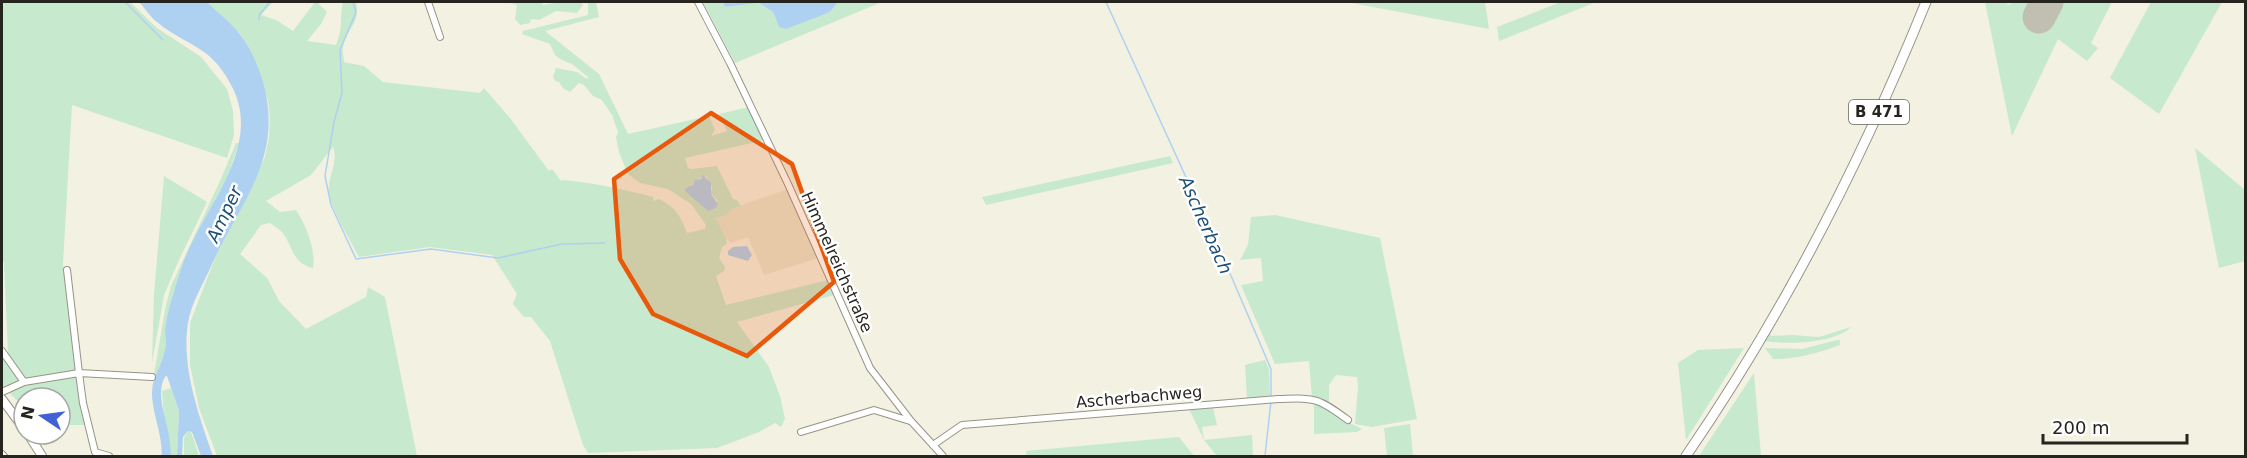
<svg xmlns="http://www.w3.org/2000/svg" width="2247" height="458" font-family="'DejaVu Sans',sans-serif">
<rect width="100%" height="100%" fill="#f3f1e1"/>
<polygon fill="#e9e5cf" points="788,189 818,258 764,275 748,237 731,243 726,238 716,218 726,215 733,208"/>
<g fill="#c7e9ce" fill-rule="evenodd">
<polygon points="2,2 130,2 157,28 201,57 227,89 233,111 234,135 227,158 72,105 63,264 66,295 75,336 86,425 68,425 60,428 60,398 24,398 24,407 2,386 2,361 8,354 4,262 2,260"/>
<path d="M207,2H273L261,15L276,20L293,31L315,2H317L327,12L321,24L307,41L336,45C344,26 339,20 343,2H356C361,24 346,29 343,47C342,51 344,58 344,62L364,66L383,82L480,93L484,88L510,118L549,171L552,169L561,181L563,180C594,183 623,189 653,197V201L659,199C675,207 681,216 687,233L705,229L706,225L691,204L668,189L640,183L628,174L619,152L616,137L618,132L612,115L602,100L593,96L584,85L579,83L570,92L563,88L559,82L555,81L553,77L556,68L577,72L587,79L588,77L572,64L562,60L555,55L550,44L522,34L523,31L588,15V2H596L599,17L545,31L599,74L628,134L709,116L715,130L711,136L727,131L719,114L749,107L765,140L685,158L688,168L692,169L717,166L733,199L737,200L741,206L733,208L726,215L716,218L726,238L727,244L722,247L719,258L725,267L724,271L716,276L726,305L828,280L834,295L737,322L769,367L780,396L785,419L781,427L775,423L759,432L717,448L588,453L583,445L550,341L531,317H524L513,304L517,294L492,255L430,247L359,257C351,241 331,209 329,193C327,176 339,163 333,147L311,175L266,201L280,212L296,210C306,225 316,250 313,268C291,263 293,245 282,232C279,229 274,226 270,223L261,225L240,254L267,278L279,301L306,329L366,297L368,287L385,297L417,456H217L199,408L190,365V323L215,258L265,157L269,137L270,118L268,100L242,36ZM706,176L712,187L711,194L718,201L708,209L686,192L696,180Z"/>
<polygon points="507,2 541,2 543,5 561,2 582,2 583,5 577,13 556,11 539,20 531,19 530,23 520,25 515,19 517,5"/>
<polygon points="703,2 723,2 725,7 759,3 773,12 779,27 830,12 838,2 882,2 735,63"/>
<polygon points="1347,2 1485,2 1489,29"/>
<polygon points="1561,2 1596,2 1499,41 1497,27"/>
<polygon points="1985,2 2004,2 2010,5 2011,2 2112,2 2091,43 2098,48 2087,61 2058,39 2012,136"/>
<polygon points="2151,2 2222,2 2159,114 2110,78"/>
<polygon points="236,143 239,143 228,175 182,266 165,332 166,348 156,376 154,374 166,305 171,286 220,181"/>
<polygon points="2195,148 2245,190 2245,261 2219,268"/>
<polygon points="1170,156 1173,163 986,205 982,197"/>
<polygon points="164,176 207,202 179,260 164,295 152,363 154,295"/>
<polygon points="1275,215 1380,238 1417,419 1372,427 1355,424 1358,387 1357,377 1336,375 1329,385 1329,404 1312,397 1309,361 1275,364 1241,285 1263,281 1261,258 1240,260 1248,245 1251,217"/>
<path d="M1851,327C1836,343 1788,345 1765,341L1770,333L1771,336L1792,335L1819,337Z"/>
<path d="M1837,340H1840V345C1818,353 1797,359 1773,359L1765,348L1802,349Z"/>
<polygon points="1744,348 1686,440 1678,363 1698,350"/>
<polygon points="1265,360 1269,369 1270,397 1247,399 1245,365"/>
<polygon points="1754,373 1761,456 1699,456"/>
<polygon points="171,388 179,411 177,456 164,456 165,430 162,391"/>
<path d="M1314,401C1331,408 1345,422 1362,429L1357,432L1314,434Z"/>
<polygon points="1213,407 1217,425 1202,427 1204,440 1252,435 1253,456 1217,456 1204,440 1189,409"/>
<polygon points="1410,424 1413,456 1387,456 1384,428"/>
<polygon points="188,431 191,432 199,456 184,456 184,438"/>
<polygon points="1179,437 1194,456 1027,456 1026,451"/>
</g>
<g fill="#afd1f1">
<path d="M139,2H207C218,13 232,23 242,37C252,51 258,66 263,82C284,157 242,200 212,264C204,283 191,303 188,323C181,367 199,416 213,456H201L192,432L188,431L183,437L182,456H177L179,411L167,376L159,378L156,376C159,367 163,358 165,350C167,344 165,337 165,331C167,311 175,289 181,269C200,210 267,147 230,83C210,45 186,46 157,22C150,17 145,8 139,2Z"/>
<polygon points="723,2 838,2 830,12 786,29 779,27 773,12 759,3 725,7"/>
<polygon points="703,175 711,183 711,194 718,204 716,208 708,211 685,191 686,188 693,185 695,180 701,179"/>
<polygon points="747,246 752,255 748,261 728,255 728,251 733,247"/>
</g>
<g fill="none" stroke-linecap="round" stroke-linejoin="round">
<g stroke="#afd1f1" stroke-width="1.5">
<polyline points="125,2 163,40"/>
<polyline points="353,2 356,12 340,50 342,93 334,122 325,176 331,205 356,259 431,249 498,258 562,244 605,243"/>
<polyline points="1106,2 1232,278 1271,369 1271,396"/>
<polyline points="259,19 260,14 270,2"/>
<polyline points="1265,456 1271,401"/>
</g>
<path stroke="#afd1f1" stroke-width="9" d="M166,367C143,394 169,426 166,456"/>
<polyline stroke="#c1bfb2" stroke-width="33" points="2039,17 2047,2"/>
<defs>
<g id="minor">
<polyline points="428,2 440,37"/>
<polyline points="698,2 730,63 788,184 870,368 911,421 943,456"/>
<polyline points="67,270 79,373 152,377"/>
<polyline points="2,351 24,382"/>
<polyline points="2,392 24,382 79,373 83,403 95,452 109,456"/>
<polyline points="801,432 874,410 910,421"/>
<path d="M933,445L962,425L1278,399C1316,398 1317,397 1348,420"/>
<polyline points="2,454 4,456"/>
</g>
<g id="major">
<polyline points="2,399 24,429"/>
<polyline points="28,434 42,456"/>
</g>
<path id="highway" d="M1686,456C1783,315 1862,160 1926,2"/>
</defs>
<use href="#minor" stroke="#969486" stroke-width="8"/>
<use href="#major" stroke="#969486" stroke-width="10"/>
<use href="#highway" stroke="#969486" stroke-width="11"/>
<use href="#minor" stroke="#fff" stroke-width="6"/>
<use href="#major" stroke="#fff" stroke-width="8"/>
<use href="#highway" stroke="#fff" stroke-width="9"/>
</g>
<path fill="#e8590c" fill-opacity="0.2" stroke="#e8590c" stroke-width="4.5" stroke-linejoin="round" d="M711,113L792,164L834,282L747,356L653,314L620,259L614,179Z"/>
<g text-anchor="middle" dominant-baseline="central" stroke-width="5" stroke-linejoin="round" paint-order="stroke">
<rect fill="#fff" stroke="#666662" stroke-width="1.5" x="1849" y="100" width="60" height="24" rx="4.5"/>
<g font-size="15" font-weight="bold" fill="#25241f">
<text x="1879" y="112">B 471</text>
</g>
<g font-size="16" fill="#25241f" stroke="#fff">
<text transform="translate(837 262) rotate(66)">Himmelreichstraße</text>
<text transform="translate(1139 397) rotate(-5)">Ascherbachweg</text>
</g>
<g font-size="18" font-style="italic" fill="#1b4f78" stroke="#fff">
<text transform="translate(224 214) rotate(-65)">Amper</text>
<text transform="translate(1206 225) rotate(66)">Ascherbach</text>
</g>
</g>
<rect width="2247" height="458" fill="none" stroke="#25241f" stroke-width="6"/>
<g transform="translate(42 416) rotate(283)"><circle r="28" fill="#ffffff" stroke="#a8a7a5" stroke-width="1.5"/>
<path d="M0-4.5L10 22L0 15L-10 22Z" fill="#4062d4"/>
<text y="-9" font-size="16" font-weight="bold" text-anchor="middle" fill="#25241f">N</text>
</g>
<path d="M2043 434v9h144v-9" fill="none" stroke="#25241f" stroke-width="3"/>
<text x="2052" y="434" font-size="18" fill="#25241f" stroke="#ffffff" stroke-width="4.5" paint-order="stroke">200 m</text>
</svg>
